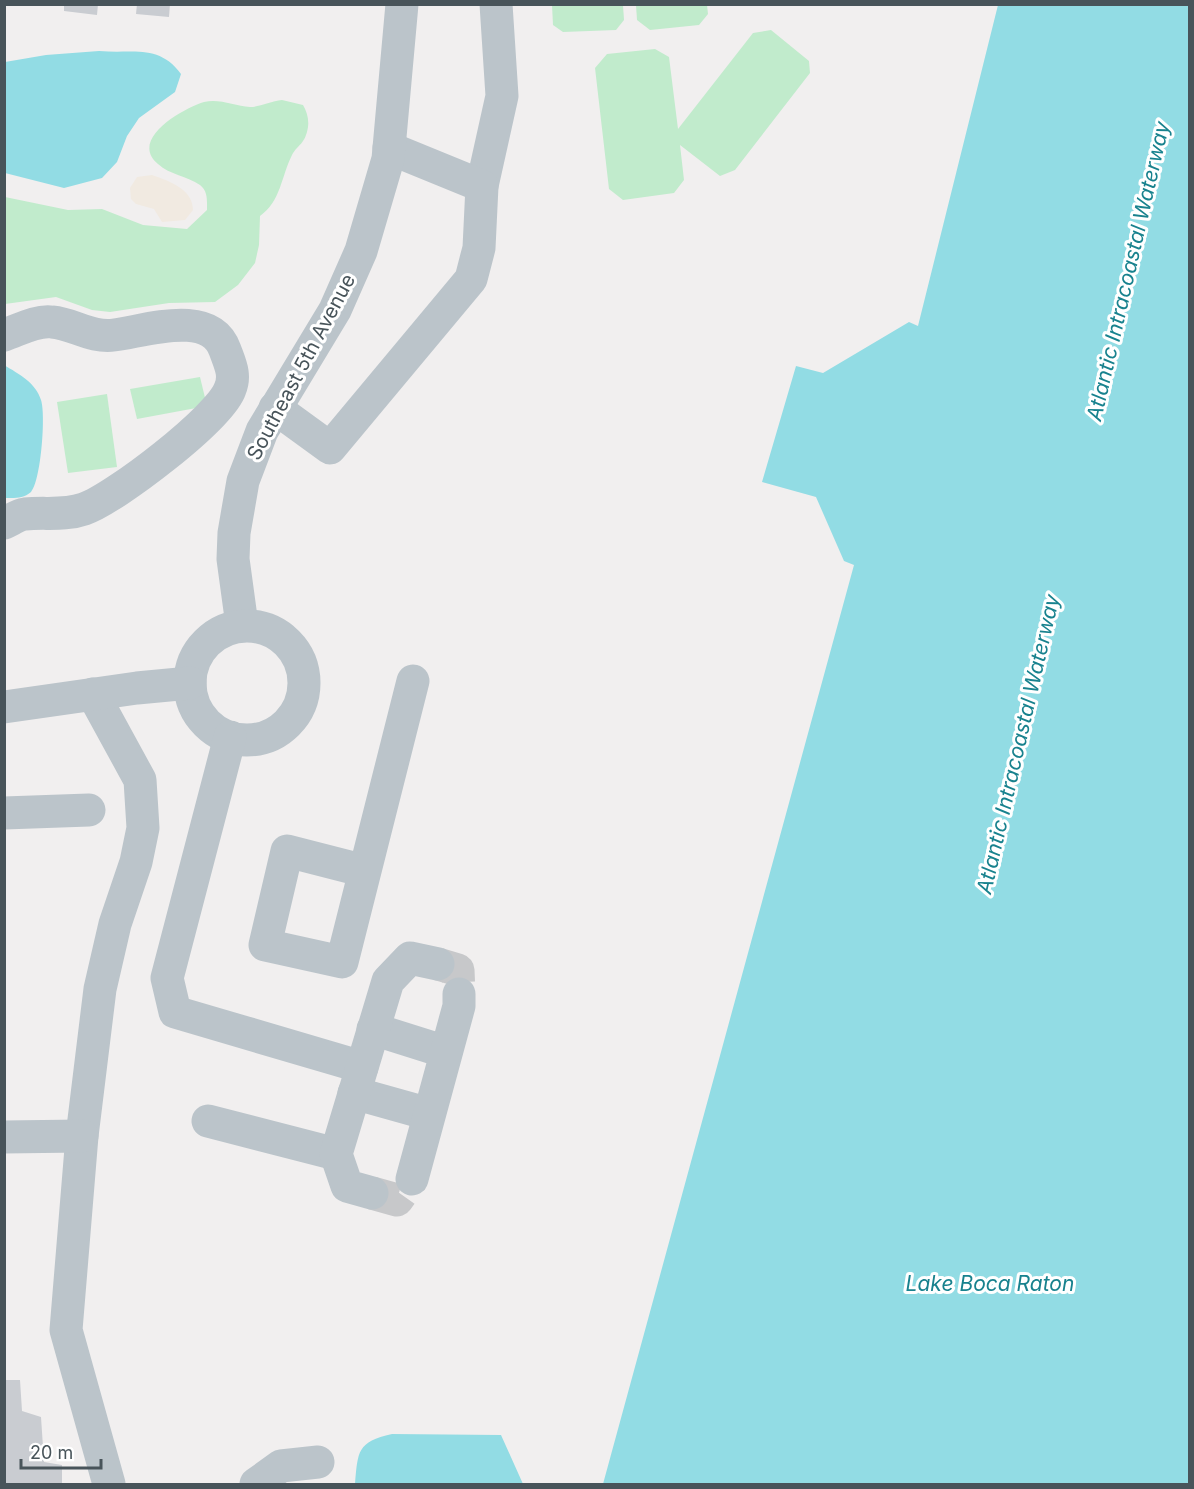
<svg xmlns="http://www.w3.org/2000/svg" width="1194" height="1489" font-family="Inter,sans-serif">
<rect width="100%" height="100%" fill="#f1efef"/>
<g fill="#c1ebcc">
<polygon points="552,5 623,5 624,20 616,30 563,32 553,25"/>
<polygon points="636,5 707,5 708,14 699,25 650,30 637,20"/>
<polygon points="771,30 809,61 810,73 735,170 720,176 680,145 684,180 674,193 623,200 609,189 595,68 607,54 655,49 669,57 678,129 753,33"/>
<path d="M282,100L303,105C307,112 309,119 308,127C305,145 298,144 292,155C281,177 281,201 260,216L259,245L255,263L238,285L215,302L169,303L110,312L92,310L56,297L5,304V197L68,210L102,209L143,225L187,229L207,210C207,201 208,191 200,185C187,176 170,175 158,164C128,139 184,108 204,102C219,98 235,106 250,107C260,107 271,101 282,100Z"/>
<polygon points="200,377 207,406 137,419 130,389"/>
<polygon points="107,394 117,467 68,473 57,402"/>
</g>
<path fill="#f1eae1" d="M152,175C169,181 193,189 193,210L185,220L162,222L154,209L136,204L131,199L130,188L137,177Z"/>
<g fill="#92dce4">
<polygon points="998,5 1189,5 1189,1484 603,1484 854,565 844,561 816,497 762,482 796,366 823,373 909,322 918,326"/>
<path d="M99,51C133,54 159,44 181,74L175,92L139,118L127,136L117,162L102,178L64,188L5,173V62L46,55Z"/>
<path d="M4,365C19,374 36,383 41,400C46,415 41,481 31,492C23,499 15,498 5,498Z"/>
<path d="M392,1434L501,1435L523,1484H355C358,1451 357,1442 392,1434Z"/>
</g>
<g fill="#c9ccd1">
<polygon points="64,4 98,4 97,15 64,11"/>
<polygon points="137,4 170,4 169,17 136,14"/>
<polygon points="4,1380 20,1380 22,1411 41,1417 44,1462 62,1465 62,1484 4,1484"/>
</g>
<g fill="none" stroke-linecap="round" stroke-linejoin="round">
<g stroke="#c7c8ca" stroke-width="33" stroke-dasharray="33 16" stroke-linecap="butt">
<polyline points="438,964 458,970 459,994"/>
<polyline points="372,1193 397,1200 412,1179"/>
</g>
<g stroke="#bbc4ca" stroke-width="33">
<polyline points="482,186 502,96 496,4"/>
<path d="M4,335C19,330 36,320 52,322C74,324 91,338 114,335C146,331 210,308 225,350C230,364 236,375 230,389C220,418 114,499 84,509C64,516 46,512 25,514C18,515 11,520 4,523"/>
<polyline points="275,408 330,448 471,279 479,248 482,186 389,148"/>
<polyline points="242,625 233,559 234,533 243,481 262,431 335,310 361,251 388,159 402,4"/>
<circle cx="247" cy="683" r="57"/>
<polyline points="93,694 140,780 143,828 136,862 115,924 100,989 82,1136 66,1330 109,1484"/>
<polyline points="4,707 137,688 190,683"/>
<polyline points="230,737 167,978 175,1012 362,1067"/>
<polyline points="4,813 89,810"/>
<polyline points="365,871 287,851 265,945 342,962 413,681"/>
<polyline points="373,1029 446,1052"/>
<polyline points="354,1093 429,1114"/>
<polyline points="208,1121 336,1154"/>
<polyline points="4,1137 82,1136"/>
<polyline points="412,1179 459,1006 459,994"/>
<polyline points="372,1193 347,1186 336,1154 388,981 410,958 438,964"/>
<polyline points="256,1484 281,1466 318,1462"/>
</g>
</g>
<g text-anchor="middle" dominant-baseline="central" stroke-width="6" stroke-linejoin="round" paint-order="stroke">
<g font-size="20" fill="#48545a" stroke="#fff">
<text transform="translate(301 367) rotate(-62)">Southeast 5th Avenue</text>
</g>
<g font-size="21" font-style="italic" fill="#18828e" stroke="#fff">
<text transform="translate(1128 271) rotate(-77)">Atlantic Intracoastal Waterway</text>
<text transform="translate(1018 744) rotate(-77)">Atlantic Intracoastal Waterway</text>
<text x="990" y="1283">Lake Boca Raton</text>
</g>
</g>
<rect width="1194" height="1489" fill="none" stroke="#48545a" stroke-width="12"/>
<path d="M21 1459v9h80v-9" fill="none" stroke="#48545a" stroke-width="3"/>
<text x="30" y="1459" font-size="18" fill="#48545a" stroke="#ffffff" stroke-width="4.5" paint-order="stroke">20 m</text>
</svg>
